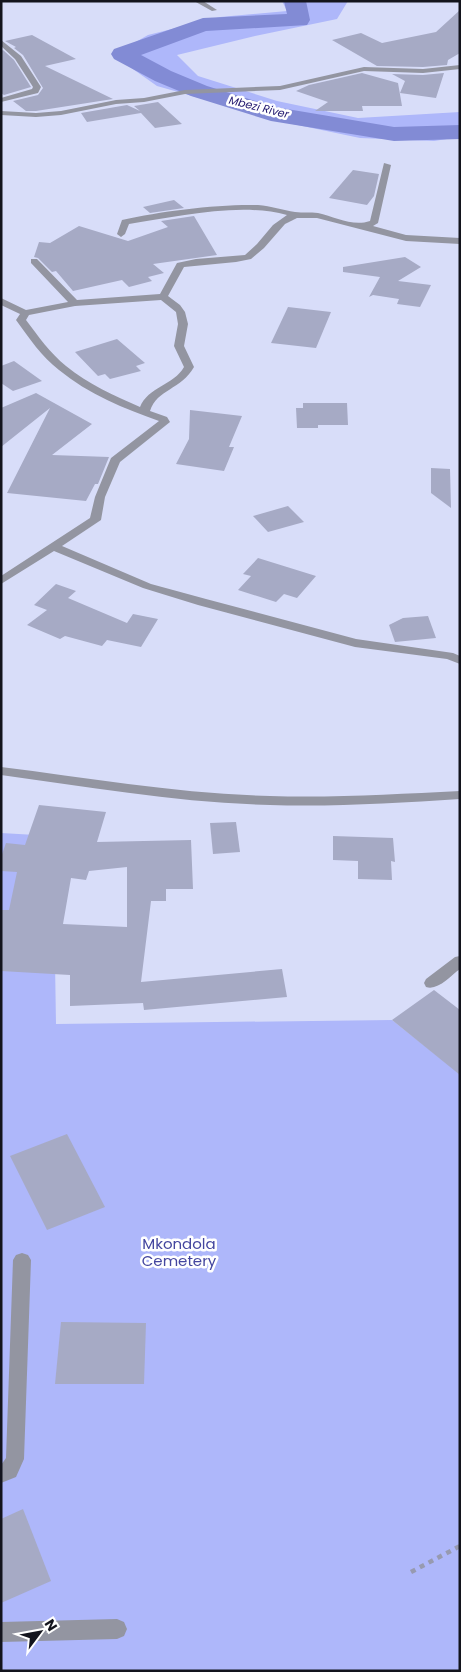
<svg xmlns="http://www.w3.org/2000/svg" width="461" height="1672" font-family="Poppins,sans-serif">
<rect width="100%" height="100%" fill="#d8ddf9"/>
<g fill="#aeb7fa">
<polygon points="282,1 348,1 337,19 255,36 177,55 198,76 277,101 358,118 460,112 460,137 434,141 360,138 288,123 157,86 113,55 148,35 220,17 287,11"/>
<polygon points="1,833 53,836 56,1024 392,1020 460,1074 460,1671 1,1671"/>
</g>
<g fill="none" stroke-linecap="round" stroke-linejoin="round">
<polygon fill="#828bd5" fill-rule="evenodd" points="284,1 306,1 310,20 307,25 206,31 141,55 171,71 207,86 275,107 394,127 460,125 460,139 394,141 271,121 191,96 155,81 114,59 111,54 114,49 203,18 287,14"/>
</g>
<g fill="#a6aac5" fill-rule="evenodd">
<polygon points="460,10 460,53 448,60 447,65 423,67 377,66 332,40 361,33 382,43 436,32"/>
<polygon points="32,35 76,59 45,66 113,99 36,111 26,111 13,101 38,95 43,88 23,55 14,48 16,47 5,41"/>
<polygon points="3,50 14,60 31,87 4,95 1,93 1,51"/>
<polygon points="362,73 398,83 402,106 362,106 363,111 315,111 328,102 296,91 309,85"/>
<polygon points="444,73 436,98 400,93 405,81 392,74 423,75"/>
<polygon points="158,102 182,124 155,128 141,113 87,122 81,113 127,105 140,111 134,106"/>
<polygon points="353,170 379,174 374,196 367,205 329,198"/>
<polygon points="174,200 184,208 150,213 143,207"/>
<polygon points="194,216 217,255 153,264 164,273 148,277 152,281 129,287 122,280 73,291 56,271 52,272 38,258 34,257 39,242 50,243 79,226 128,241 168,227 161,221"/>
<polygon points="405,257 421,267 398,281 431,285 420,307 397,304 399,299 373,295 369,297 380,277 343,272 343,267"/>
<polygon points="288,307 331,312 316,348 271,343"/>
<polygon points="117,339 145,363 136,366 141,371 110,379 105,374 98,376 75,352"/>
<polygon points="14,361 42,381 13,391 1,383 1,366"/>
<polygon points="36,393 92,424 52,455 109,457 98,484 95,484 86,501 7,493 50,408 1,447 1,408"/>
<polygon points="303,403 347,403 348,425 318,425 318,428 297,428 296,408 303,408"/>
<polygon points="190,410 242,416 229,447 234,447 224,471 176,464 189,439"/>
<polygon points="431,468 450,469 451,508 431,493"/>
<polygon points="288,506 304,522 268,532 253,516"/>
<polygon points="258,558 316,576 297,598 284,594 276,602 238,590 251,576 243,574"/>
<polygon points="56,584 76,591 68,598 127,623 133,614 158,619 141,647 107,640 102,646 65,636 60,639 27,625 47,610 34,605"/>
<polygon points="428,616 436,638 395,642 389,625 403,618"/>
<path d="M39,805L106,812L97,842L191,840L193,889H166V901H151L141,982L282,969L287,997L144,1010L143,1003L70,1006V975L1,971V910H9L17,872L1,871V857L6,843L25,845ZM127,867V927L63,924L71,878L86,880L89,871Z"/>
<polygon points="236,822 240,852 213,854 210,823"/>
<polygon points="333,836 393,838 395,862 391,861 392,880 358,879 358,861 333,860"/>
<polygon points="434,990 460,1010 460,1075 392,1020"/>
<polygon points="67,1134 105,1207 47,1230 10,1156"/>
<polygon points="61,1322 146,1323 144,1384 55,1384"/>
<polygon points="23,1509 51,1581 1,1603 1,1519"/>
</g>
<g fill="none" stroke-linecap="round" stroke-linejoin="round">
<polyline stroke="#979ab0" stroke-width="4.5" stroke-dasharray="5 5" stroke-linecap="butt" points="411,1572 460,1546"/>
<g fill="#9395a1" fill-rule="evenodd">
<polygon points="194,1 203,1 217,10 212,11"/>
<polygon points="1,40 21,56 41,87 38,93 1,102 1,98 32,89 33,87 15,59 1,46"/>
<polygon points="460,65 460,69 423,73 364,71 280,90 185,94 144,102 116,104 61,115 36,117 1,115 1,111 36,113 61,111 116,100 144,98 185,90 280,86 364,67 423,69"/>
<path d="M384,163L391,165L378,223L373,226L406,235L460,238V244L406,241L317,218H297L285,224L264,248L251,259L236,262L184,267L168,296L180,305L185,312L188,324L184,346L194,367C181,390 157,389 150,411L167,417L170,422L120,462L105,497L101,520L62,546L151,584L206,599L356,639L453,653L460,656V664L447,659L355,647L198,605L143,588L54,551L1,584V576L90,518L95,497L111,458L159,421C125,409 88,394 59,370C42,357 29,338 16,320L20,314L1,305V298L26,310L68,302L31,263V259H37L77,300L160,294L177,263L196,259L245,255L257,244L273,225L287,215C239,202 177,217 129,224L125,234L121,237L117,234L122,220C162,211 217,204 258,205C271,206 283,210 295,212C303,213 310,212 318,213C335,217 353,227 370,221ZM161,300L176,312L178,324L174,346L184,367C174,385 148,387 140,407C115,396 88,384 66,366C50,353 38,336 26,320L29,315L75,306Z"/>
<path d="M1,767C90,778 180,794 270,796C333,798 397,794 460,791V799C397,803 333,807 270,805C180,803 90,787 1,775Z"/>
<path d="M460,956V969C450,976 438,991 426,987L424,983L426,979L455,957Z"/>
<polygon points="22,1253 28,1255 31,1260 24,1459 16,1477 1,1483 1,1465 6,1458 13,1260 16,1255"/>
<polygon points="117,1619 124,1622 127,1629 124,1636 117,1639 1,1642 1,1622"/>
</g>
</g>
<g text-anchor="middle" dominant-baseline="central" stroke-width="5" stroke-linejoin="round" paint-order="stroke">
<g font-size="11" font-style="italic" fill="#20166d" stroke="#fff">
<text transform="translate(259 107) rotate(14)">Mbezi River</text>
</g>
<g font-size="15" fill="#44469f" stroke="#fff">
<text x="179" y="1243">Mkondola<tspan x="179" dy="17">Cemetery</tspan></text>
</g>
</g>
<rect width="461" height="1672" fill="none" stroke="#13141d" stroke-width="5"/>
<g transform="translate(40 1632) rotate(58)" stroke="#ffffff" stroke-width="4" paint-order="stroke">
<path d="M0-4L9 19L0 12L-9 19Z" fill="#13141d"/>
<text y="-8" font-size="14" font-weight="bold" text-anchor="middle" fill="#13141d">N</text>
</g>
</svg>
